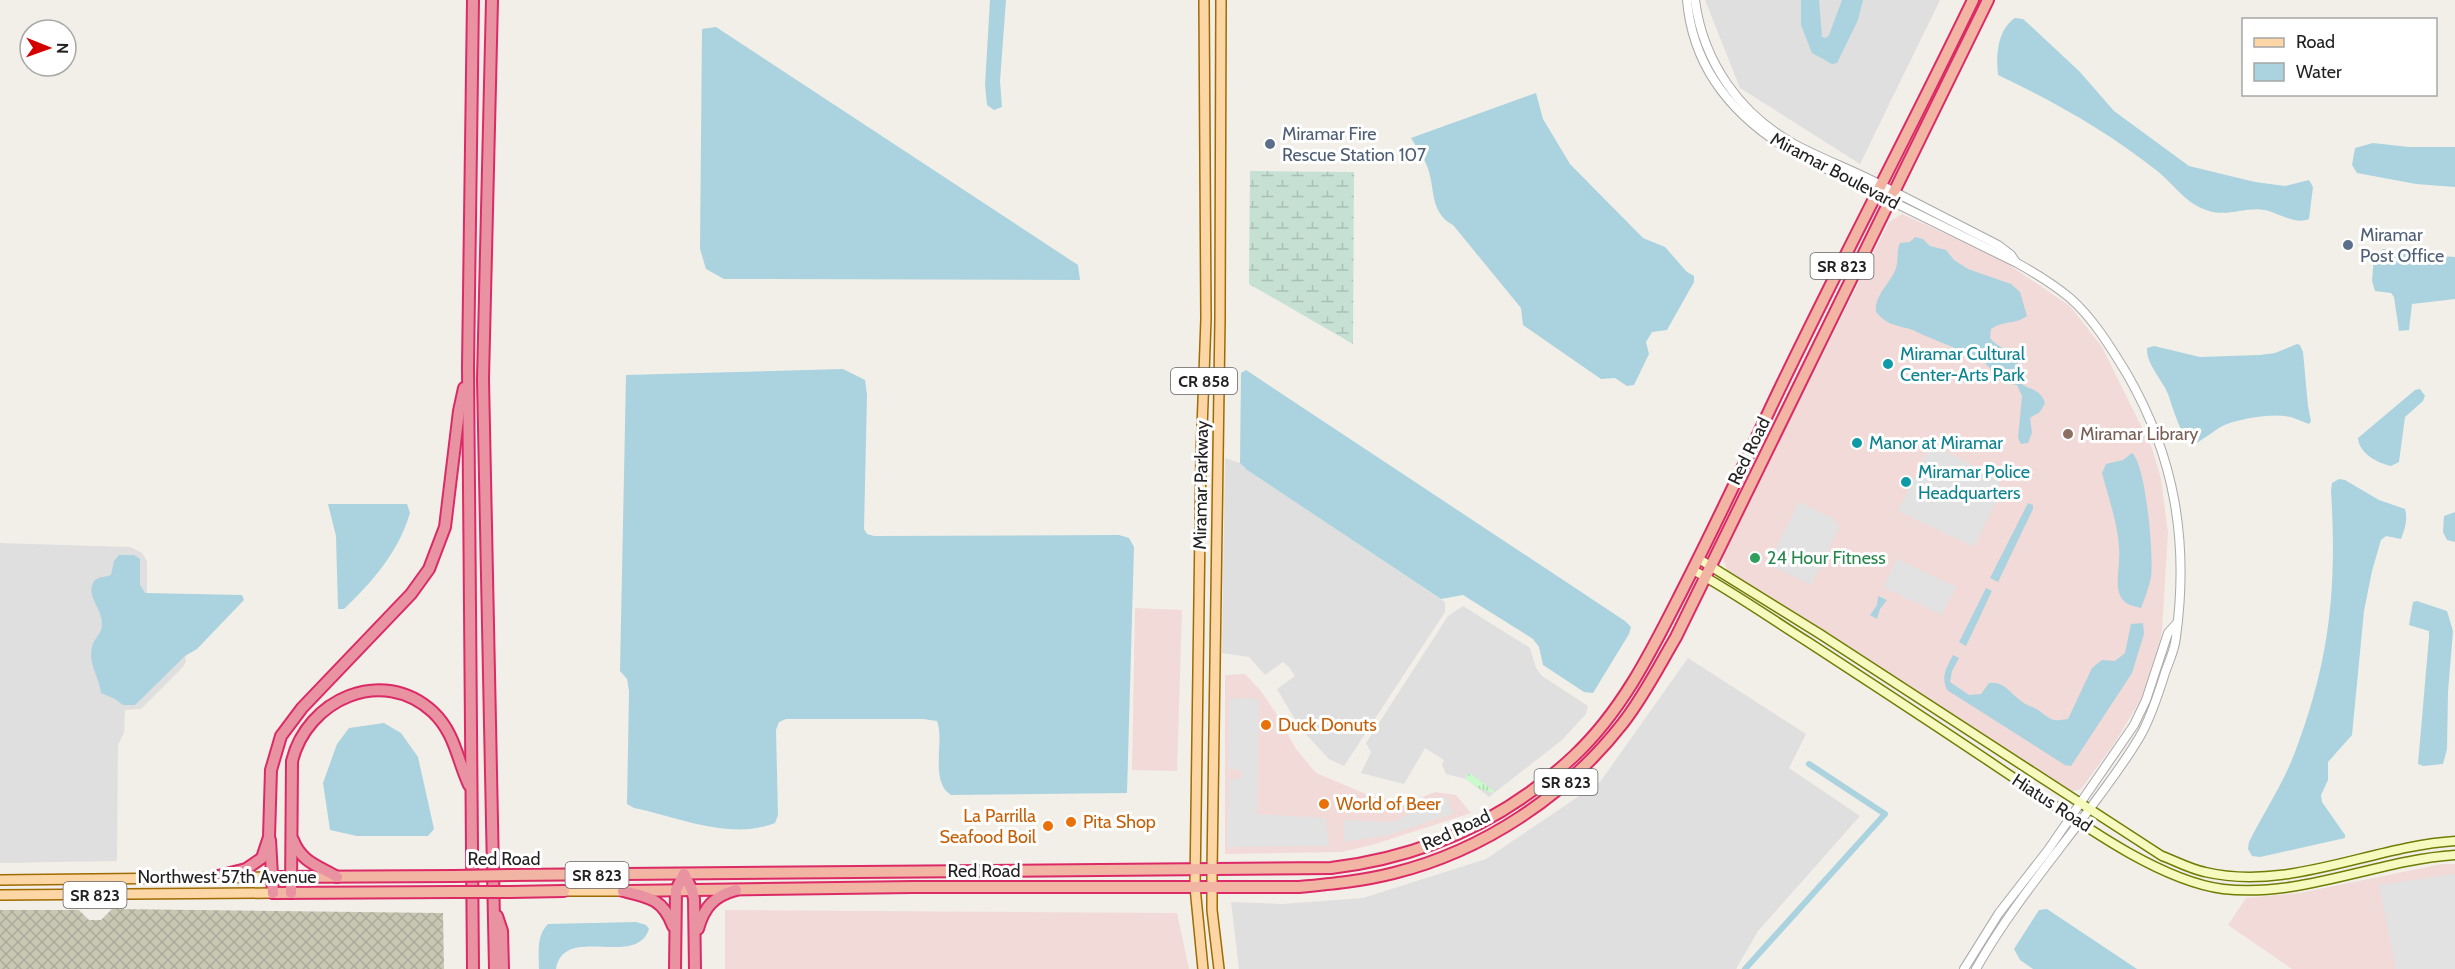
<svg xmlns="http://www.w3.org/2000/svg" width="2455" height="969" font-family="Cabin,sans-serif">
<defs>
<pattern id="construction-cross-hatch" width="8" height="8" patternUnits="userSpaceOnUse" patternTransform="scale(1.5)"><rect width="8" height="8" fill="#c7c7b4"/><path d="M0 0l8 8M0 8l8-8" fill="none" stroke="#abab9a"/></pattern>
<pattern id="wetland-marsh" width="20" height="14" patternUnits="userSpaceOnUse" patternTransform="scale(1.5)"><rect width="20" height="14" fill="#c6e0d4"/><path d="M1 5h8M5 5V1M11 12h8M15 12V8" fill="none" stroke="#aac0b6"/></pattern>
<pattern id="park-tufts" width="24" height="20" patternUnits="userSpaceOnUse" patternTransform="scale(1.5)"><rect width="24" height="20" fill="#c8facc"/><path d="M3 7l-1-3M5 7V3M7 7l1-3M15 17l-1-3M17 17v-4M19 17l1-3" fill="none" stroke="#acd6af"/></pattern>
</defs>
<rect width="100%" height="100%" fill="#f2efe9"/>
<g fill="#e0dfdf">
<polygon points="1705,0 1940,0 1860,164 1740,88"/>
<polygon points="1225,458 1240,463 1247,470 1445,602 1445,612 1344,766 1329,759 1300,728 1277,689 1295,676 1289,667 1283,662 1265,675 1249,657 1222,653"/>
<polygon points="0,543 130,547 142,553 147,561 147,615 185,652 186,661 183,667 141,709 125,710 124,733 118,745 117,861 0,863"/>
<polygon points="1463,606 1530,648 1536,668 1542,676 1588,706 1586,714 1562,740 1489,797 1466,779 1446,774 1442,765 1444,760 1425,748 1404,784 1361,773 1371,752 1366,743 1448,616"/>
<polygon points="1688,658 1806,734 1789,768 1860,816 1758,931 1736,969 1239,969 1231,902 1282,904 1363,898 1486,859 1600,782"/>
</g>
<g fill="#f2dad9">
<polygon points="1902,214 1999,258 2070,306 2102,347 2152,448 2161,479 2168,533 2162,630 2157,656 2148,684 2138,704 2114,744 2081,789 2070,792 1727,570 1722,556 1889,222"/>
<polygon points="1135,608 1182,610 1177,771 1132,770"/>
<polygon points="1245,674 1260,690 1278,716 1296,749 1316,773 1373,797 1407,803 1435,792 1456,795 1471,813 1372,845 1342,852 1225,854 1225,675"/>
<polygon points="2442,864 2455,864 2455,969 2292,969 2228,925 2246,898 2300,893"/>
<polygon points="725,910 1177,913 1189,969 725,969"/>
</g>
<polygon fill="url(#construction-cross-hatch)" points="112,909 443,913 444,969 0,969 0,910 79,910 89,920 101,920"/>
<polygon fill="url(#wetland-marsh)" points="1250,171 1354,172 1353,344 1249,284"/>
<polygon fill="url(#park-tufts)" points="1467,774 1471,774 1495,792 1494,793 1480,789 1466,779"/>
<g fill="#e2e2e2">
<polygon points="1931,444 1997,477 2002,489 1974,547 1898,511"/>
<polygon points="1799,502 1836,520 1834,523 1840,526 1811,585 1774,567 1775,564 1769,562"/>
<polygon points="1897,559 1956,587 1942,615 1883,587"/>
<polygon points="1246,698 1259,699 1257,814 1326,818 1329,846 1227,847 1229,779 1241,779 1241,770 1228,769 1229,699"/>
<polygon points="1445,795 1454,813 1389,835 1344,842 1344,820 1392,822 1435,802"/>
<polygon points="2455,874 2455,969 2396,969 2379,885"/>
</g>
<g fill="#aad3df">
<polygon points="990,0 1006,0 1000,81 1002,107 994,110 987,105 985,85"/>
<polygon points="1801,0 1819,0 1822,37 1826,38 1829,35 1842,0 1863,0 1858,20 1837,63 1832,64 1812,53 1801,25"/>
<path d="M2015,18L2023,19L2033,28L2080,72L2114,111L2189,166L2255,182L2285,186L2309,180L2313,187L2309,219C2296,225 2278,213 2265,210C2246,206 2226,218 2206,210C2185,203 2173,183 2156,170C2108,132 2053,101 1998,75C1996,56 1997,30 2015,18Z"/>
<polygon points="716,27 1078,265 1080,280 724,279 706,269 700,249 702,29"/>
<path d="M1536,93L1543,119L1570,164L1643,238L1665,247L1687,272L1694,276V282L1667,330L1652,332L1646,342L1649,354L1634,385L1627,386L1615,378L1601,379L1523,325L1521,308L1453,225C1431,213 1435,193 1429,172C1426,160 1417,148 1411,138Z"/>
<polygon points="2373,143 2409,147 2455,147 2455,187 2416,184 2357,173 2352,165 2355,148"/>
<path d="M1915,237L1923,239L1930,246L1946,250L1954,260L1968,269L2011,284L2020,292L2027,316C2015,325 2003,320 1991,329L1990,338C1997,347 2007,349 2014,356C2021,362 2020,377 2023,385C2033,390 2041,391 2045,403L2040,412L2030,418L2032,433L2028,443L2021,444L2018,438L2022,396L2017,385C1984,380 2000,371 1981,361C1961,349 1938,342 1917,332C1908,327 1895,327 1886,321C1882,319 1879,315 1876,312C1874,295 1891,283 1896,268C1899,259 1896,251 1900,243L1910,242Z"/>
<polygon points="2383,249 2411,254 2455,257 2455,299 2412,304 2409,330 2399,331 2394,297 2391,293 2375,291 2372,281 2374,256"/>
<path d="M2297,344L2300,345L2303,352L2308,406L2311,421L2309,424C2303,422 2297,419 2291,417C2273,413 2245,418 2227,424C2217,427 2197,446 2191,444C2183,441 2171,403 2168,394C2162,379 2146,364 2147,348L2154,346L2200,357L2260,355L2275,353Z"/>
<path d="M843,369L865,380L867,395L864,529L867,534L874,536L1119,535L1129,538L1134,547L1127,793L951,795C929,781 945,741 937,721L923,719H786L779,722L776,730L778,815L775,823C730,841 679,817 634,808L627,804L629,691L627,679L620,671L626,375Z"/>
<polygon points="1246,370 1625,621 1631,627 1629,634 1593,693 1584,692 1543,665 1539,647 1533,639 1463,595 1441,599 1247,470 1240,463 1241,373"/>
<path d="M2420,389L2425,396L2423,401L2405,417L2399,462L2391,466C2377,463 2359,453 2358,438L2415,390Z"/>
<path d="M2132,453C2146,464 2154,557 2151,577C2149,587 2145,598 2141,608C2133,606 2125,605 2121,597C2115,587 2119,571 2119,560C2121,532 2109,500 2102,473L2106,464L2123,460Z"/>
<path d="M2339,479L2345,480L2379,500L2405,509C2408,519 2405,529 2401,539L2386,536L2381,540L2372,571L2364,611L2352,735L2328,762V780L2321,795L2322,802L2345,835V838L2260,857L2252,856L2248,849L2249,842C2264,812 2283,784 2295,752C2330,660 2337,588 2331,491L2332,483Z"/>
<polygon points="2028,503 2033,505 2033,509 1998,582 1990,578"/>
<path d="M328,504H407L410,513C398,553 373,581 344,609H338L336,536Z"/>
<polygon points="2455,512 2455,542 2447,540 2443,532 2444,516"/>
<path d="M119,555H134L140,559V585L145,593L242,595L244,600L197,649L185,656L135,705H123L115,699L101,693C99,676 88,664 92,647C95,635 105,634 101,617C99,606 86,594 94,581C97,577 106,577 111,575L114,561Z"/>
<polygon points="1986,588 1992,591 1966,646 1959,642"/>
<polygon points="1878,596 1887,600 1880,609 1877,619 1870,615 1877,605"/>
<polygon points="2417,601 2447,611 2453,631 2448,692 2447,749 2443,764 2423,766 2418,764 2429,637 2429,631 2409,625 2413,602"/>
<path d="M2143,623L2144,634L2132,673L2071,766L2065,765L1947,690C1941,677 1946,668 1953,655L1959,658L1952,671L1950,682L1969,695L1981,694L1989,683C2004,681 2010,693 2021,701C2025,705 2032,706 2038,710C2051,719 2050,722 2068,719L2092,668L2102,660L2115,661L2125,653L2131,624Z"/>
<polygon points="384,723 401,733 418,757 434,829 428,836 357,836 330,830 323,783 337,744 349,728"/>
<polygon points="2047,909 2137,969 2033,969 2020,960 2014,949 2039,910"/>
<path d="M636,922L646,925L649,929C636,969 564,923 556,969H539C539,953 536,936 548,924Z"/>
</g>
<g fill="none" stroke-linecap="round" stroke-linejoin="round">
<polyline stroke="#aad3df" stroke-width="6" points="1745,969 1885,814 1809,764"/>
<defs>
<g id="tertiary">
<path d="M1687,0C1693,71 1737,120 1796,154L2017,263C2035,273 2053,284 2070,298C2093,318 2111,348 2127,374C2175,457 2189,542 2176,637C2175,650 2168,663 2164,676C2158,695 2152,713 2143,731C2130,755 2113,777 2097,799C2056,855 2010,908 1976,969"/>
<path d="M1695,0C1703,62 1740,114 1794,144C1822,159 1852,170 1881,185C1920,205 1959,225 1998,245L2011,255L2015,261"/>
<polyline points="1964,969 1999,913 2048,850 2134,725 2146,700 2168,633 2177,623"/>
</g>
<g id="secondary">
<path d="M1699,559L1820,634L2162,856C2176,861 2190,869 2205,872C2289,892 2372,846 2455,841"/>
<path d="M1693,570C1733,592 1770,618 1808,642C1874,685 1940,728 2005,772C2064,811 2153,880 2223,889C2302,898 2377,860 2455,855"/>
</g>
<g id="primary">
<polyline points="0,880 273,877"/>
<polyline points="564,891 623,891"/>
<polyline points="0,895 273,893"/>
<polyline points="1203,969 1195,887 1201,456 1206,319 1204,0"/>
<polyline points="1219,969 1212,910 1212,871 1220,319 1221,0"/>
</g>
<g id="trunk">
<path d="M510,875L1331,868C1423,857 1506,820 1574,756C1623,710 1652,650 1682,591C1713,530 1742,469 1771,407C1836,270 1907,137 1973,0"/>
<polyline points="273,877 455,876"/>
<path d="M628,891L913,887H1299C1331,884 1363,881 1394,873C1483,851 1567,795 1623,723C1644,696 1659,666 1676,637L1988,0"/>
<polyline points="510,892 564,891"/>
<polyline points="273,893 455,892"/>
</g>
<g id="motorway">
<polyline points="473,0 468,367 473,969"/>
<polyline points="492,0 483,379 495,969"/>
<polyline points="270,840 273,893"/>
<path d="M293,840C301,862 319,866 337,877"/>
<polyline points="684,874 692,890 694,899 695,969"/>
<polyline points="210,878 246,869 262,858 269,837 271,770 281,736 302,708 411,594 429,569 445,527 459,411 464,388"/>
<path d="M623,891C649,897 663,899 673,926"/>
<path d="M291,893L292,761C307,700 382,665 433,712C455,733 457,759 469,785"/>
<polyline points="497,916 502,931 503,969"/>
<path d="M698,929C704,907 714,896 736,890"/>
<polyline points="675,969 676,890 684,874"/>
</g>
</defs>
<use href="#tertiary" stroke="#a9a9a9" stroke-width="10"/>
<use href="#secondary" stroke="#707d05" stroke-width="11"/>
<use href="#primary" stroke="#a06b00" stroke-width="12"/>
<use href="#trunk" stroke="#dc2a67" stroke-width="14"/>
<use href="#motorway" stroke="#dc2a67" stroke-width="14"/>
<use href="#tertiary" stroke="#fff" stroke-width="8"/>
<use href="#secondary" stroke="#f7fabf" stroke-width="8"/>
<use href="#primary" stroke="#fcd6a4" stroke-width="9"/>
<use href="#trunk" stroke="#f2b4a3" stroke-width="10"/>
<use href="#motorway" stroke="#e892a2" stroke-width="10"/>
<defs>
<g id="trunk-bridge">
<polyline points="455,876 510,875"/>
<polyline points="455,892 510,892"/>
</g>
</defs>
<use href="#trunk-bridge" stroke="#dc2a67" stroke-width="14" stroke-linecap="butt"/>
<use href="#trunk-bridge" stroke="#f2b4a3" stroke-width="10"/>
</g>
<g fill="#5c6f8a" stroke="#fff" stroke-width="2">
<circle cx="1270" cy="144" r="6"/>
<circle cx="2348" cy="245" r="6"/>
</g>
<g fill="#0f9aa8" stroke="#fff" stroke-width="2">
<circle cx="1888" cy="364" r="6"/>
<circle cx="1857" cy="443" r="6"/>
<circle cx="1906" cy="482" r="6"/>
</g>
<circle fill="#8d6e63" stroke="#fff" stroke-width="2" cx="2068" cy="434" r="6"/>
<circle fill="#2e9e5b" stroke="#fff" stroke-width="2" cx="1755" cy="558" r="6"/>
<g fill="#e8710a" stroke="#fff" stroke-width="2">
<circle cx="1266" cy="725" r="6"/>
<circle cx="1324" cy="804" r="6"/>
<circle cx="1071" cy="822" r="6"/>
<circle cx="1048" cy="826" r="6"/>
</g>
<g text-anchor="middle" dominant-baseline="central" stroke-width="6" stroke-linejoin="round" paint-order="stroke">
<g fill="#fff" stroke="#646464" stroke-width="1.5">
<rect x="1810.5" y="253" width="63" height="26" rx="4.5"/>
<rect x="1171" y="368" width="66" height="26" rx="4.5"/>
<rect x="1534.5" y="769" width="63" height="26" rx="4.5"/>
<rect x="565.5" y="862" width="63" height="26" rx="4.5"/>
<rect x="63.5" y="882" width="63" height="26" rx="4.5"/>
</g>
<g font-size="16" font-weight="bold" fill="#222">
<text x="1842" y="266">SR 823</text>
<text x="1204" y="381">CR 858</text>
<text x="1566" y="782">SR 823</text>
<text x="597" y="875">SR 823</text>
<text x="95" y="895">SR 823</text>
</g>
<g font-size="18" fill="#4e5e75" stroke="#fff" text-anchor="start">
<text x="1282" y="134">Miramar Fire<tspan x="1282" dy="21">Rescue Station 107</tspan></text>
<text x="2360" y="235">Miramar<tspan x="2360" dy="21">Post Office</tspan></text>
</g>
<g font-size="18" fill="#222" stroke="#fff">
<text transform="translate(1835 171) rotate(28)">Miramar Boulevard</text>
<text transform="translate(1749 451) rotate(-64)">Red Road</text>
<text transform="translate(1201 485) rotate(-89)">Miramar Parkway</text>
<text transform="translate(2052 803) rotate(33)">Hiatus Road</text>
<text transform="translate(1456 830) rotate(-25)">Red Road</text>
<text x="504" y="859">Red Road</text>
<text x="984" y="871">Red Road</text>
<text x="227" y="877">Northwest 57th Avenue</text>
</g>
<g font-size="18" fill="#0d838f" stroke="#fff" text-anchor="start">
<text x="1900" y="354">Miramar Cultural<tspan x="1900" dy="21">Center-Arts Park</tspan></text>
<text x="1869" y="443">Manor at Miramar</text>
<text x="1918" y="472">Miramar Police<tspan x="1918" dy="21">Headquarters</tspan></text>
</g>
<g font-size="18" fill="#785e54" stroke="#fff" text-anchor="start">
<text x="2080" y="434">Miramar Library</text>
</g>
<g font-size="18" fill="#27864d" stroke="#fff" text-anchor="start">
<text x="1767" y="558">24 Hour Fitness</text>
</g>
<g font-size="18" fill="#c56008" stroke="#fff" text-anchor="start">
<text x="1278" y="725">Duck Donuts</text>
<text x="1336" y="804">World of Beer</text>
<text x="1036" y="816" text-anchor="end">La Parrilla<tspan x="1036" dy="21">Seafood Boil</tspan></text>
<text x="1083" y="822">Pita Shop</text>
</g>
</g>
<rect x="2242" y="18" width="195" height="78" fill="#ffffff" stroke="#a7a7a7" stroke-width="1.5"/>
<rect x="2254" y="38" width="30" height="9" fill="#fcd6a4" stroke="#a7a7a7" stroke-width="1.5"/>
<text x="2296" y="48" font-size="18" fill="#222222">Road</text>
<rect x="2254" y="63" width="30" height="18" fill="#aad3df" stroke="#a7a7a7" stroke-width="1.5"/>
<text x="2296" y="78" font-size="18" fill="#222222">Water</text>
<g transform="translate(48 48) rotate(91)"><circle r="28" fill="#ffffff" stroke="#a7a7a7" stroke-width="1.5"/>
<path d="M0-4.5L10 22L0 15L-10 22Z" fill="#d40000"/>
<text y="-9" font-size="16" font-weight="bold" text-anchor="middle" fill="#222222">N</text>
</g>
</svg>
